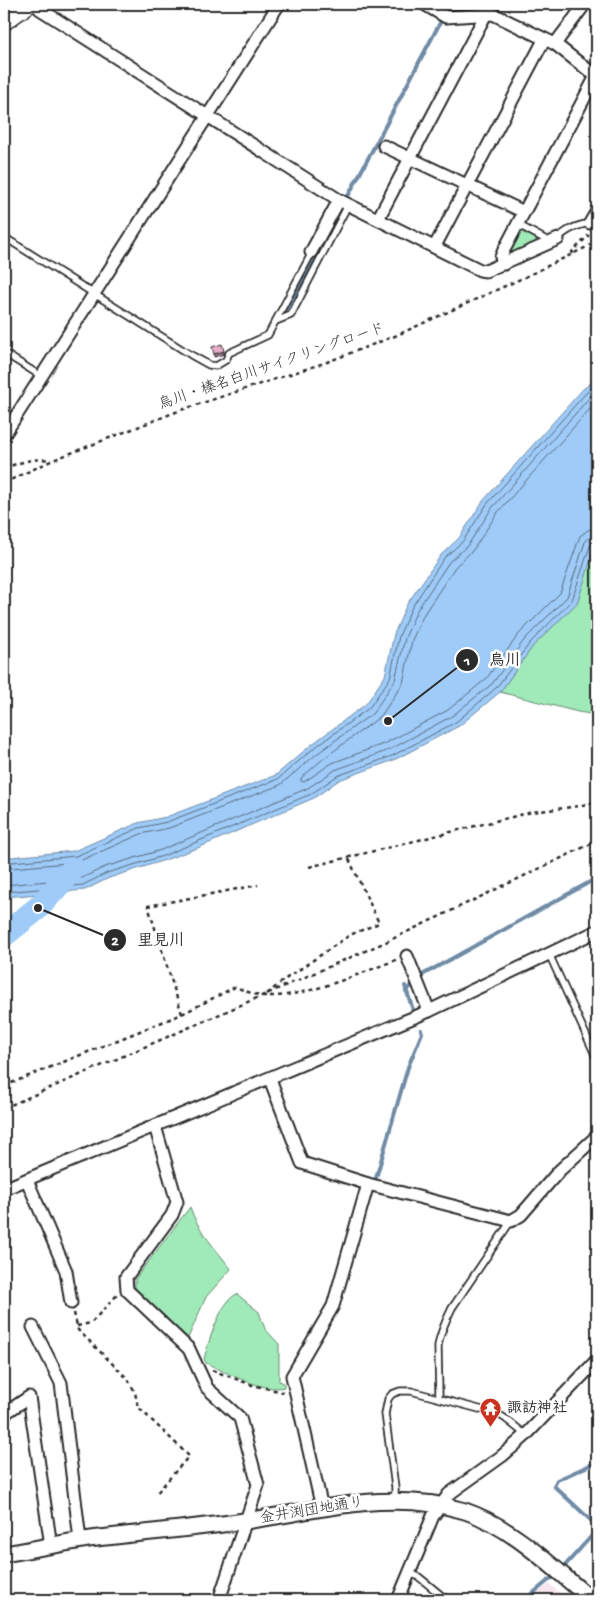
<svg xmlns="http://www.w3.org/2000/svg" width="601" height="1604" font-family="'Gochi Hand','Klee One',sans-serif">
<rect width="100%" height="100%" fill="#fff"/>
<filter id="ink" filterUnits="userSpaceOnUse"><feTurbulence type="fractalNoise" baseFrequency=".02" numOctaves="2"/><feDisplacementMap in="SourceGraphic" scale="10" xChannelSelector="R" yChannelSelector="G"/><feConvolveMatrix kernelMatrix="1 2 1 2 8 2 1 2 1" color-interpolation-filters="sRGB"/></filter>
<g filter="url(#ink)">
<polygon fill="#f8e7ef" points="549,1584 569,1600 528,1600"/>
<g fill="#a0e9b8" stroke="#668a72">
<polygon points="522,232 535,238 537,242 514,253 510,250 518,233"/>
<polygon points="597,541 597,715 578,712 500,692 533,646 577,603"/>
<path d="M190,1207C198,1231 216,1249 231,1269L206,1297L188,1338L135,1288V1279Z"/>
<path d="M237,1294L259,1312L265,1329L279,1344V1381L284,1383V1387C264,1393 225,1372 206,1363L204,1359C208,1343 221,1300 237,1294Z"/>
</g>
<polygon fill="#9ecbf8" stroke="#708ba6" points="597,378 597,541 577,603 533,646 500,692 459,726 394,760 339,780 314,798 200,847 165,860 109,878 85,890 4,897 4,854 11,857 74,851 138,823 166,817 276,775 311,745 366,704 385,676 394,634 407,604 441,555 459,538 483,501 549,427 583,389"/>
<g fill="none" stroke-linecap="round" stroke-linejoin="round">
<g stroke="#596b7d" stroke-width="1">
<polyline points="597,401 498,512 473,550 455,567 424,614 412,640 403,683 381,716 323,759 301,778 301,781 304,782 332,763 386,743 448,710 486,679 519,634 560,593 580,536 588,530 597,528"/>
<polyline points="4,860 12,862 76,856 139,828 167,822 278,779 314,748 369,708 390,678 399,636 412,607 444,558 463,541 487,504 586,393 597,384"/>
<polyline points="4,866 12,868 77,862 141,834 169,828 280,785 318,753 373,713 395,680 405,638 417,610 449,562 468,545 492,508 590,397 597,392"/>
<polyline points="4,885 82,878 105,867 161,850 308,788 335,770 389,750 452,716 492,684 525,639 567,597 585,542 590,537 597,536"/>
<polyline points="4,892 83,885 107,873 163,856 311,794 337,776 392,756 456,722 496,688 530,643 572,600 590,546 593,543 597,542"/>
</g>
<g stroke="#708ba6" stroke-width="4">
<polyline points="347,198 450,4"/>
<polyline points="285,315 342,209"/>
<polyline points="405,986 413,1010"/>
<polyline points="406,991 424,974 597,878"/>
<polyline points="376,1178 408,1067 422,1033 421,1030"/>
<polyline points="597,1462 557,1480 554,1486 597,1526"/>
<polyline points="561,1570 597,1530"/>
<polyline points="525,1600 556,1574"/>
</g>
<polyline stroke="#9ecbf8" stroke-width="24" points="4,935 38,908 73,869"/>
<defs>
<g id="lane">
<polyline points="517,224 550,242"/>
<polyline points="4,237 191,355 209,365 216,366 226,360 229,353 268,335 309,258 311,252"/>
<path d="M558,239C565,230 579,225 590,223"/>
<polyline points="276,321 291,315 348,205"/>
<polyline points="4,353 41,376"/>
<polyline points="549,954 597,1059"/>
<path d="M439,1397L438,1346C440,1333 446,1320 452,1308L511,1221"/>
<polyline points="395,1499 395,1487 385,1414 388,1399 392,1394 400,1391 411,1391 498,1414 506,1419 526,1435"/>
<polyline points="410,1573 419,1577 447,1600"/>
</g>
<g id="street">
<polyline points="35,4 40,9 339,200 480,270 486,271 558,239"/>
<polyline points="424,4 446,17 493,14 555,44 597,77"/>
<polyline points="555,44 585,4"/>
<polyline points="384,146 524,212"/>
<polyline points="378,219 486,14"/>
<polyline points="590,223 597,211"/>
<polyline points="435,246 544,40"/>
<polyline points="311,252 339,200"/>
<polyline points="504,264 501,257 504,250 596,76"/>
<polyline points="4,435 279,4"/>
<polyline points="407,956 429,1011"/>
<polyline points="270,1079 302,1163 368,1184 511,1221 521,1215 559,1171 597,1136"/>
<polyline points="155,1126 177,1202 172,1215 126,1277 127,1290 189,1349 207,1388 240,1418 258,1485 219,1600"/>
<polyline points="27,1180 66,1271 71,1303"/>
<polyline points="4,1189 429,1011 597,931"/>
<polyline points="33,1327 61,1383 80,1540"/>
<polyline points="4,1414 29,1397 51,1546"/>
<polyline points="322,1508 292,1376 333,1306 368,1184"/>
<polyline points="398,1600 433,1516 449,1494 502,1456 526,1435 597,1360"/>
</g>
<path id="secondary" d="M4,1554C30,1550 56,1544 82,1540C136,1533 190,1529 244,1521C318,1511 391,1488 465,1511C513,1527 554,1569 592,1600"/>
<polyline id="primary" points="4,21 28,4"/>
</defs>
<use href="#lane" stroke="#2b2b2b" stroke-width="9"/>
<use href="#street" stroke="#2b2b2b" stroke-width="15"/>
<use href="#secondary" stroke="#2b2b2b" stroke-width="19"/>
<use href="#primary" stroke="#2b2b2b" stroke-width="21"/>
<g stroke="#2b2b2b" stroke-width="2.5" stroke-dasharray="4 4" stroke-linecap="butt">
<polyline points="573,254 572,252 589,235"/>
<path d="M4,468C19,463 35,457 51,460"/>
<polyline points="4,483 53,460 181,410 327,362 395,336 525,277 597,242"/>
<polyline points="309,867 532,812 573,807 597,802"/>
<polyline points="267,994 284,980 350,935 379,923 348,857"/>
<polyline points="182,1014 148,906 258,885"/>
<path d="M4,1086L182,1014L235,987C244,990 256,996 265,996C305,998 358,974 396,960"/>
<polyline points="4,1108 388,941 597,841"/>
<polyline points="74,1313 78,1330 128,1379 135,1392 138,1407 189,1456 155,1495"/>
<polyline points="77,1326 91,1323 117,1295"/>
<polyline points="212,1370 252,1385 283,1392"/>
</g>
<use href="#lane" stroke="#fff" stroke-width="5.5"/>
<use href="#street" stroke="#fff" stroke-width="11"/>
<use href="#secondary" stroke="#fff" stroke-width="15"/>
<use href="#primary" stroke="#fff" stroke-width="18"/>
</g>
<polygon fill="#a17b8d" stroke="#2b2b2b" points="224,351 224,354 214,357 214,354"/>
<polygon fill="#e6b0c9" stroke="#2b2b2b" points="222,344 224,351 214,354 212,347"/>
</g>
<defs>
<symbol id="temple-pin" viewBox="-11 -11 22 30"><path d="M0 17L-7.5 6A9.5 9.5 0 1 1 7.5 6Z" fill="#c8321e" stroke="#fff"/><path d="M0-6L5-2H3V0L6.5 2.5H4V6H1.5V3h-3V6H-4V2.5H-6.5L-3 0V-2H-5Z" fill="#fff"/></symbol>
</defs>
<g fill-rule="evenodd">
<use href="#temple-pin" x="478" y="1396" width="25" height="34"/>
</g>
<g text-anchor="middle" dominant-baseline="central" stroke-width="5" stroke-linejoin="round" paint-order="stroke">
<g font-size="15" fill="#2b2b2b" stroke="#fff">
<text transform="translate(272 367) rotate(-19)">烏川・榛名白川サイクリングロード</text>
<text transform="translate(312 1511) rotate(-9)">金井渕団地通り</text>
</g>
<g font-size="15" font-weight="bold" fill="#2b2b2b" stroke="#fff" text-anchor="start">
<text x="507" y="1409">諏訪神社</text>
</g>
</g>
<path fill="none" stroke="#2b2b2b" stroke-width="2" d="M388 721L467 660M38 908L115 940"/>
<g fill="#2b2b2b" stroke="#fff" stroke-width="2">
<circle cx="388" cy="721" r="5"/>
<circle cx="38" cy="908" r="5"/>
<circle cx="467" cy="660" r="12"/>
<circle cx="115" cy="940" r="12"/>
</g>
<g font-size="15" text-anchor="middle" font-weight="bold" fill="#fff">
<text x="467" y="665">1</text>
<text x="115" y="945">2</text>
</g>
<g font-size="16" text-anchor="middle" font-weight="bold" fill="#2b2b2b" stroke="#fff" stroke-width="5" stroke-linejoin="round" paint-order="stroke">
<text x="505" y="665">烏川</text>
<text x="161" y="945">里見川</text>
</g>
<rect width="601" height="1604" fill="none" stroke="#fff" stroke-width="20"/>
<rect x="10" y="10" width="581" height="1584" fill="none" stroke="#2b2b2b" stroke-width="2" filter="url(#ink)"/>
</svg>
